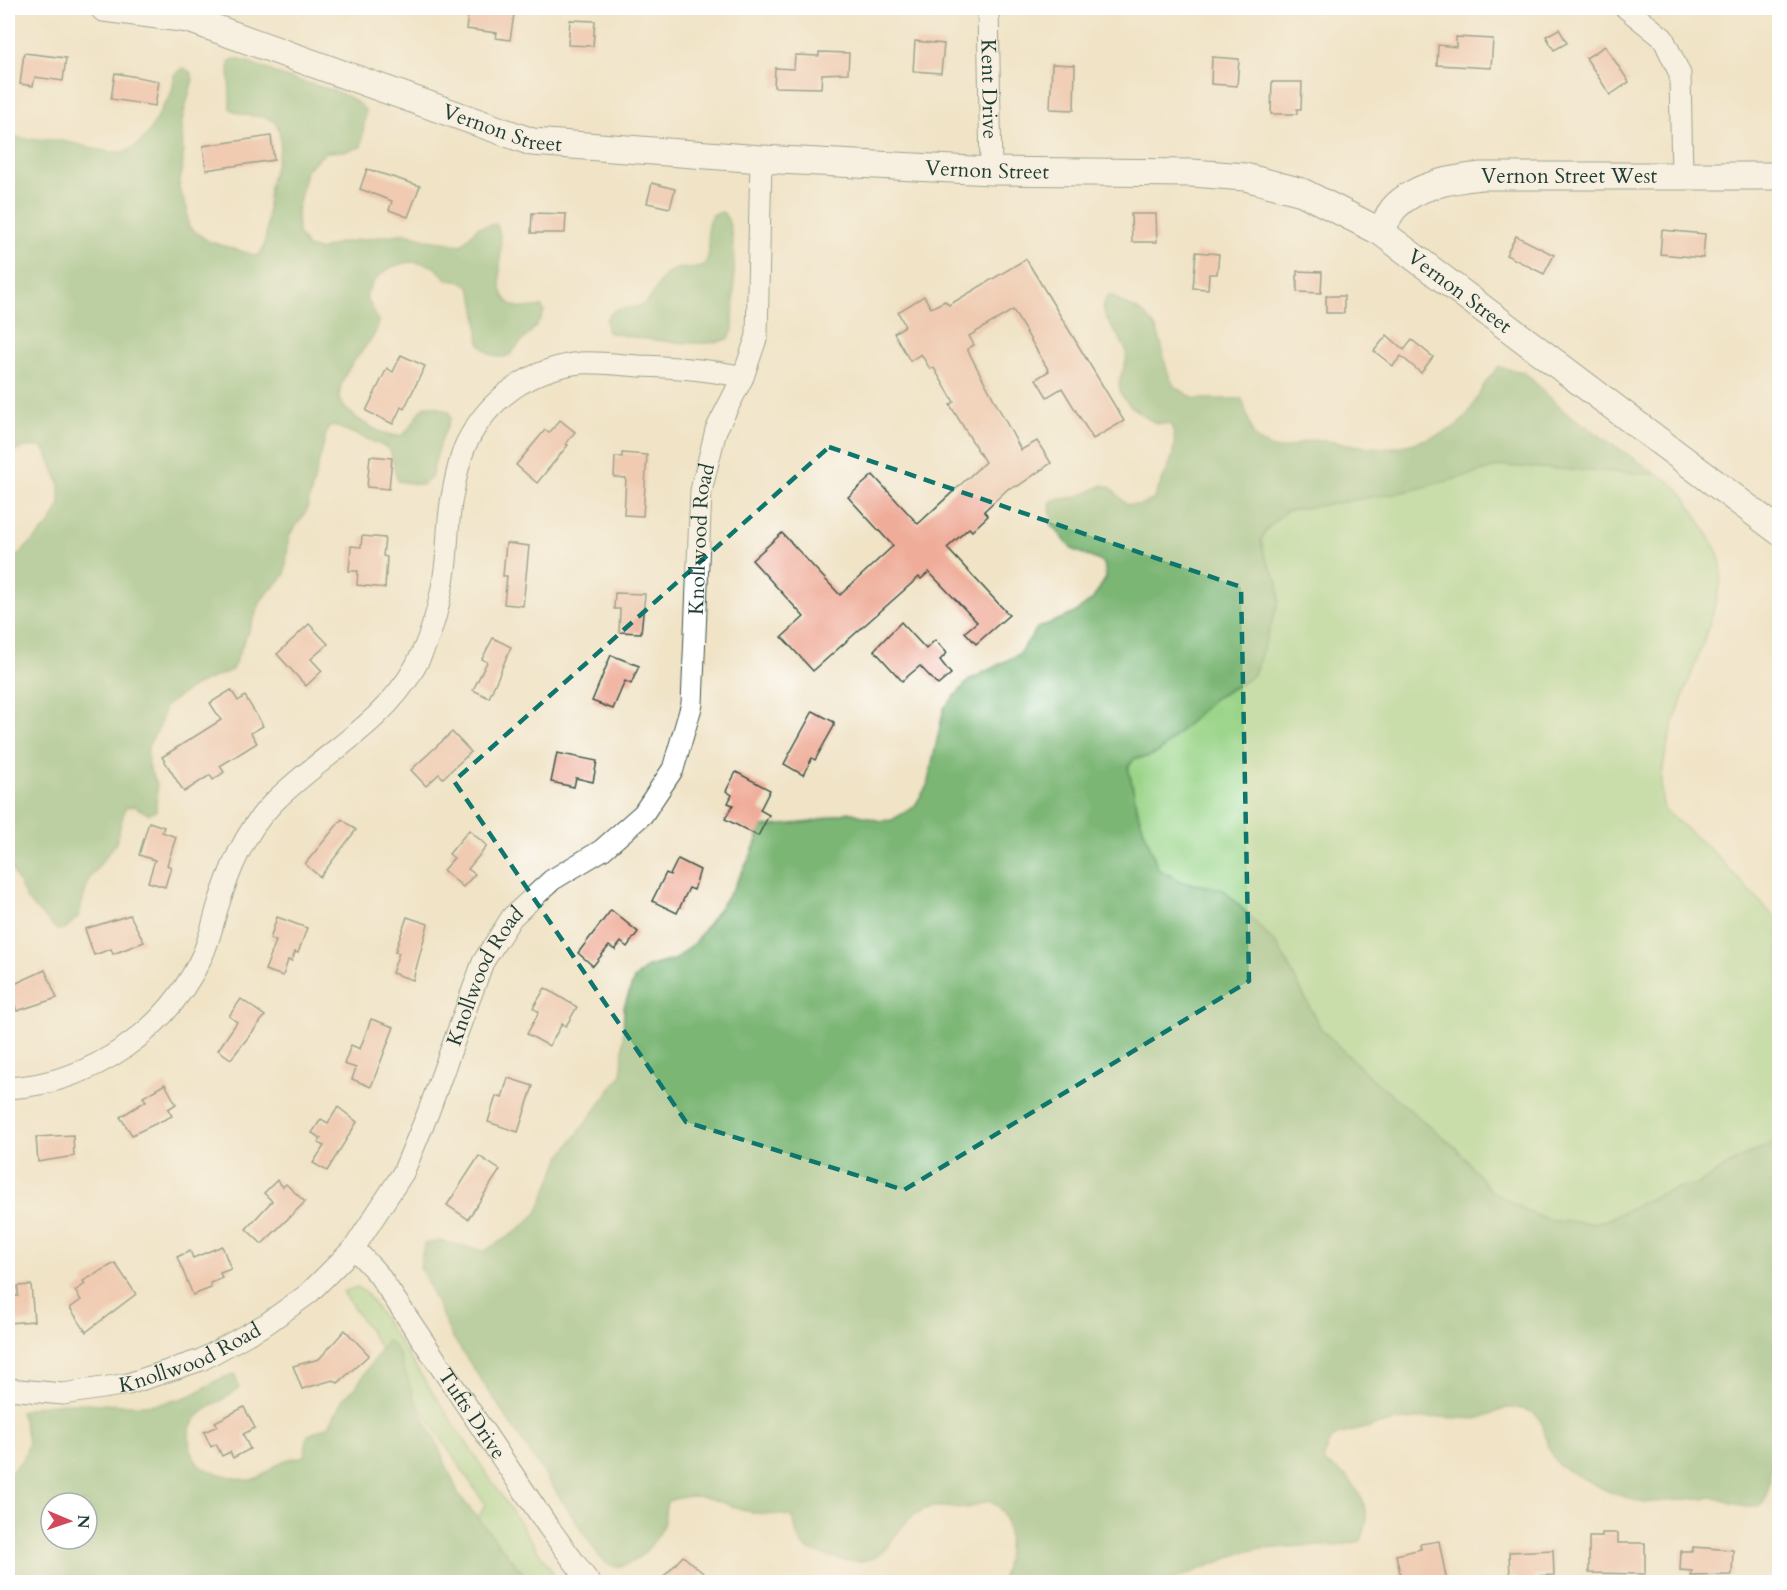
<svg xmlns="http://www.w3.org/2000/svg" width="1787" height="1590" font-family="Cardo,serif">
<rect width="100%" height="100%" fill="#fff"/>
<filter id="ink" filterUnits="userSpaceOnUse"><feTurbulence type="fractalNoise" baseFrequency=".0167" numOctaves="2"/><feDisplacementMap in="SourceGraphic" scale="12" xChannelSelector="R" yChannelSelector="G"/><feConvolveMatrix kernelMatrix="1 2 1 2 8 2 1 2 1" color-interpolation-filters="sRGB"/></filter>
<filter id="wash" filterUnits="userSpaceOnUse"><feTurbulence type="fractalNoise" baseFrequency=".008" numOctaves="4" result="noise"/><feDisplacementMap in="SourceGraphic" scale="24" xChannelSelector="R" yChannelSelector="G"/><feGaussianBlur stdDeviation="1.35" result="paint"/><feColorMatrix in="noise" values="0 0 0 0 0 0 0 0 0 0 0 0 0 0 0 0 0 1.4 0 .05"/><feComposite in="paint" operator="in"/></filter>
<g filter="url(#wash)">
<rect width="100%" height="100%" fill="#f0e3c6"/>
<g fill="#9ad488" stroke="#5c885e" stroke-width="1.5">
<path d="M1502,466L1657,474C1677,483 1688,501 1699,520C1707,533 1718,549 1721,565C1723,577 1719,589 1716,601C1703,660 1649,753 1664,810L1711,850L1779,922V1140L1737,1160L1697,1185L1683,1186L1656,1196L1607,1220L1591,1223L1553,1221L1528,1212L1491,1191L1457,1149L1370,1077L1321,1029L1278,946L1223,889L1182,882L1158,869L1139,816L1128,767L1135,758L1148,757L1213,699L1247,680L1255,672L1279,601L1278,582L1265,557L1261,541L1265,531L1285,511L1409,491Z"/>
<polygon points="357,1287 367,1294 553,1573 543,1582 450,1582 485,1504 343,1292"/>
</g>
<g fill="#7bb674" stroke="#4d7a54" stroke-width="1.5" fill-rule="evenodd">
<path d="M234,59C254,61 270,72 288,78C313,86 348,89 366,111L361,147L346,151L326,152L306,170L297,212L298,233L307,247L319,250L339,243L406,233L429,240L462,245L478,227L496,224C511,245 482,303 523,308C529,308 535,306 542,307L544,312C537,330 521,339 510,355C497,361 486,353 479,342C477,324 478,305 470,288C466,280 456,282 449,280C443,278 440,269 432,266C404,255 376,270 366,296C369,305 376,312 378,322C380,340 339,364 339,399C345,414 385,440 402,435C410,431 418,412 425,406H435L449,412L451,418L440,443L431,478L422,485L398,481C392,470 396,455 386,447L333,425L328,427L306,512L289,536L285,575L262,599L232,670L196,685L165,706L160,726L148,746V766L157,785L156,811L148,814L134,806L125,808L116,843L89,879L78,917L65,929L57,930L27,900L8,861V565L50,524L60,503V485L47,454L42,447H25L8,454V135C25,142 44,138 62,141C108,149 131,171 158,116C167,95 173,101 174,75L184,68L191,73L193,79L182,120L183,161L179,188L187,208L188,226L208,241L257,256C261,253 263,250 264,245C269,227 267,207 269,189C272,170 288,143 276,124C270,113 244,120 230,108L229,62Z"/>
<path d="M722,212C740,223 733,308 733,330L729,338C707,350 633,338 607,332L606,319L613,311C623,306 636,310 645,303C657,294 657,278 671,271C682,265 693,272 704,265C716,249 701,231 712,215Z"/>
<path d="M1109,295C1116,296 1119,302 1125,304C1174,323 1154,356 1175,387L1195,399H1242L1254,437C1287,463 1291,438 1318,440C1361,444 1383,456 1426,439C1440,434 1452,431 1463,420C1477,404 1482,381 1499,367L1524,372L1565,412L1657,474L1502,466L1409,491L1286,511L1265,531L1261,541L1265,557L1278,582L1279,601L1255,672L1247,680L1213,699L1159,752L1148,757L1135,758L1128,767L1139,816L1158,869L1182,882L1223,889L1278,946L1321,1029L1370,1077L1457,1149L1491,1191L1528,1212L1553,1221L1591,1223L1606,1220L1656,1196L1683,1186L1697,1185L1737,1160L1779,1140V1430L1774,1437L1769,1486L1764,1502L1758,1507H1745L1712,1497L1643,1503L1607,1491L1559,1466L1548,1447L1542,1422L1534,1413L1522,1408H1507L1477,1419L1440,1417L1395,1421L1337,1435L1328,1445L1324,1458L1326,1464L1348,1477L1363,1500L1367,1521L1360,1541L1336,1546H1301L1249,1550L1167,1582H1001C1008,1558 1015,1528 998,1506L988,1501C980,1503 974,1507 966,1508C951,1509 935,1503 921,1511C884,1530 895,1575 831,1557C822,1555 809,1552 802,1545C794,1536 798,1524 790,1516C777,1514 764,1515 752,1512C719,1505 705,1488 668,1501C663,1509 667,1519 662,1528C653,1549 618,1584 599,1556L451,1335L420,1267L424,1244L441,1241L485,1251L516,1232L537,1213L561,1156L622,1074L624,1007L634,979L648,967L676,959L695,942L734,887L751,855L762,827L811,822L849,812L880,821L892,820L914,807L927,786L944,708L969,680L1019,654L1037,628L1073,614L1092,600L1106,578L1104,563L1072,549L1052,525L1050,504L1053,500L1077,497L1103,485L1111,488L1126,504L1139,505L1153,500C1162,479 1184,446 1170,424C1165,423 1160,424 1156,423C1145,418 1130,407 1123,397C1111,379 1132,366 1125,348C1119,332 1092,313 1109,295Z"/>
<path d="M386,1341L391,1343L398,1352L416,1404L436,1441L459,1495L530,1582H8V1474C33,1453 31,1441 20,1412C65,1393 116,1411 162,1403C172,1401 184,1399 194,1394C207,1387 219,1377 235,1374L239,1388C225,1402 196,1408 190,1429C187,1438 191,1457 198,1464C204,1470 241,1481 250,1480C265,1478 273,1464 286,1460C292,1457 298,1459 304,1456L308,1435L329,1426L343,1399L356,1387ZM51,1503H87V1539H51Z"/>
</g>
<g id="blocks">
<g fill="#efac98">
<polygon points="469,8 515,8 510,40 496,38 497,33 466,29"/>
<polygon points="570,20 595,21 593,46 568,45"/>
<polygon points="1559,29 1567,43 1554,50 1546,36"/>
<polygon points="1456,37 1493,39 1491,68 1437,65 1438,45 1456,47"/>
<polygon points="915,41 944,44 941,73 913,71"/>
<polygon points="1605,46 1629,82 1610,95 1586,58"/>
<polygon points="819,52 849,53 848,73 822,74 821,88 774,87 775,68 794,69 795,55 819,56"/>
<polygon points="24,53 66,58 63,81 35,77 33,86 20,84"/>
<polygon points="1212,57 1239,59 1237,86 1211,84"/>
<polygon points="1052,64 1075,65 1074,110 1050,109"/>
<polygon points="115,73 159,81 155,106 111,99"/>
<polygon points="1272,82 1302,82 1301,109 1297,109 1297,114 1271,114"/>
<polygon points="271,136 274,160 206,170 203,146"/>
<polygon points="367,169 420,186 408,217 389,210 392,201 360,189"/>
<polygon points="652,183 675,189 670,208 647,203"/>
<polygon points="532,213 566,214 565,233 531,233"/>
<polygon points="1131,214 1156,214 1157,242 1132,242"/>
<polygon points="1662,230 1705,234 1703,258 1660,254"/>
<polygon points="1516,236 1554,255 1544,274 1506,255"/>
<polygon points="1196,252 1219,254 1217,274 1209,274 1208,289 1193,288"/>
<polygon points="1026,259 1124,421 1093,439 1062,388 1047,397 1036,379 1049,371 1013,310 969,336 974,345 967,349 1021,450 1037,441 1051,463 1018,486 1009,488 984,511 988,516 972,531 969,528 947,548 1009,615 976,644 965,632 977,622 929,572 921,579 919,577 813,671 782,637 804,617 752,560 782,533 840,595 893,546 848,497 873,475 918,524 985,462 950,405 954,402 934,368 930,369 921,354 910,361 894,333 905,326 898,312 924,296 931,308 945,301 949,305"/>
<polygon points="1297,271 1322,272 1321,293 1297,292"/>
<rect x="1326" y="296" width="18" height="17"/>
<polygon points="1387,335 1404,350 1412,340 1433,357 1421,373 1401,356 1393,366 1374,351"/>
<polygon points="401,355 425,366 404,409 401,407 393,424 366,411 387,368 393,372"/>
<polygon points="560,420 575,432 566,444 568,445 537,483 516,465 545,430 549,433"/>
<polygon points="622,453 647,455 643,516 624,515 626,478 614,477 615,457 622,457"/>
<polygon points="370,456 392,458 389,489 367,487"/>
<polygon points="362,536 385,538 383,556 387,557 385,588 357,585 358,571 349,571 351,546 361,547"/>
<polygon points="506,543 529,546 523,606 504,604 507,576 503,576"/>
<polygon points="615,593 645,594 641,633 619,632 620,609 614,609"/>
<polygon points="901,622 926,649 935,640 947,653 940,660 951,674 938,685 920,666 902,681 874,650"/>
<polygon points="309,624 328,644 311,659 322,671 306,686 277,654"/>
<polygon points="493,638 511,647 489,698 473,690 487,662 482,659"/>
<polygon points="611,655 639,666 631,684 625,681 613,709 592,701"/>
<polygon points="231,690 238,701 245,696 263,726 251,733 257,743 220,766 224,772 213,780 210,775 184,792 162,757 221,720 210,703"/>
<polygon points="813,711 834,722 834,726 815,760 812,758 803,775 784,764"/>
<polygon points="452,732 471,752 443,778 439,774 426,786 411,770"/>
<polygon points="557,753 597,761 593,782 576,778 574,787 551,782"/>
<polygon points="736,772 770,790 760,810 769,815 758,836 725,819 733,805 728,803 732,795 726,791"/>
<polygon points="342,819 356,830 320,877 305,864"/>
<polygon points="149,822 164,827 162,832 176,837 167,865 171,867 165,887 148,882 155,860 139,855"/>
<polygon points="469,830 487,846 468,869 475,874 463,887 443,870 454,858 449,854"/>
<polygon points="678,859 700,870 694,890 689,888 677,913 652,901 666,873 670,875"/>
<polygon points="611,910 638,932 627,947 621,942 615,950 609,946 593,966 578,953"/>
<polygon points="130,915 144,942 113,954 111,949 94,955 85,929"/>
<polygon points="277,917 307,928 298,953 295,952 292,961 288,960 283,976 265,970 276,941 270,939"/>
<polygon points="407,917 428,924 413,980 392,973 399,953 395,952"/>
<polygon points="45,970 57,998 17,1011 8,987"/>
<polygon points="545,988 577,1007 566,1026 562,1024 549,1046 527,1034 539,1012 533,1008"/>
<polygon points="241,999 265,1016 231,1059 218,1050 237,1022 229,1016"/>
<polygon points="371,1019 394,1027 371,1087 352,1079 356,1068 344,1064 351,1045 360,1049"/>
<polygon points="508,1078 533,1086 518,1132 488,1122 496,1096 502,1098"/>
<polygon points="165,1084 176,1104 168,1109 172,1116 132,1135 120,1117 146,1101 143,1097"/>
<polygon points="338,1107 357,1122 327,1171 313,1163 324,1146 318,1143 321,1138 312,1133 321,1119 328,1123"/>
<polygon points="73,1135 74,1156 38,1162 36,1137"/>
<polygon points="479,1156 500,1170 468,1219 447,1205"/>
<polygon points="277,1180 283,1187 286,1184 305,1202 262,1244 246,1229 272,1201 264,1193"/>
<polygon points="222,1246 231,1269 220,1273 222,1278 210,1283 211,1288 193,1295 177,1257 190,1251 193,1258"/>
<polygon points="115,1263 136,1294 86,1332 70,1308 81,1300 75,1291 85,1284 83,1281"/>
<polygon points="31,1285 34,1321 8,1323 8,1297 18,1296 18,1286"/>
<polygon points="345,1330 369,1355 338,1383 333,1380 302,1389 293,1366 319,1359"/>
<polygon points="244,1407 255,1428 243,1434 250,1449 233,1458 230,1452 222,1456 216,1444 211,1447 204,1432 218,1426 215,1422"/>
<polygon points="1602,1533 1618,1533 1618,1543 1645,1543 1645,1574 1589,1573 1589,1537 1602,1537"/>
<polygon points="1439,1541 1447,1582 1402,1582 1396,1555 1421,1549 1420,1544"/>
<polygon points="1693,1547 1733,1550 1732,1575 1691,1576 1692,1571 1680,1570 1681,1551 1692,1551"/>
<polygon points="1553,1550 1554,1575 1535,1576 1535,1582 1516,1582 1516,1577 1510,1577 1509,1552"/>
<polygon points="683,1556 703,1573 695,1582 659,1582"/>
</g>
</g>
</g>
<g filter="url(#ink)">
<use href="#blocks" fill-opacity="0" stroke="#3e564a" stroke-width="1.5"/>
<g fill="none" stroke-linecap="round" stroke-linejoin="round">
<defs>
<g id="minor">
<path id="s1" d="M988,8L991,171"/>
<polyline points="1626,8 1663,38 1680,74 1682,176"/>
<path d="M8,1088C92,1083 168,1031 203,954C209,940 213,924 217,909C229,871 244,832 273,803C318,757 383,725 415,667C432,636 442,596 446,561C448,538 448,514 453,492C456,476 460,456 467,442C489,398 532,368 581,363C600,362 621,365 639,366C675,367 708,369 743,377"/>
<path id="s2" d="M354,1248L378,1274L547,1525L589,1582"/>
<path id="s3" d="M8,1389L63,1394L128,1384L201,1360L266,1324L308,1294L354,1248L403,1173L428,1113L483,962L512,917L552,880L602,850L643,814L673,769L692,704L701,491L716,430L743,377L757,336L761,159"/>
</g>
<g id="tertiary">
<path id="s4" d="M104,8L189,19L532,142L761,159L991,171L1192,173L1245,177L1302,192L1381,232L1780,532"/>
<path id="s5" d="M1381,232C1385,224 1389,213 1395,207C1416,185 1453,179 1481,176H1780"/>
</g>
</defs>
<use href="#minor" stroke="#3e564a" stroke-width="23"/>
<use href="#tertiary" stroke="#3e564a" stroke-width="29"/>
<use href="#minor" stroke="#fff" stroke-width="21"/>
<use href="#tertiary" stroke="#fff" stroke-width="27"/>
</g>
</g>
<path d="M0 0H1787V1590H0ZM829,447L1241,587L1249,981L904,1190L686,1122L454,781Z" fill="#f0e3c6" fill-opacity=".55" fill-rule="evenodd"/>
<path fill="none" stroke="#0f766e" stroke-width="4.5" stroke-dasharray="12 8" stroke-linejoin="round" d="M829,447L1241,587L1249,981L904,1190L686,1122L454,781Z"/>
<g text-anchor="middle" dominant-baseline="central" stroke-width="4.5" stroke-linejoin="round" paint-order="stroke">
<g font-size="21" fill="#1f3d34" stroke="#fff">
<text stroke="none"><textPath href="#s1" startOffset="81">Kent Drive</textPath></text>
<text stroke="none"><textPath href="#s4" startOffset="418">Vernon Street</textPath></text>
<text stroke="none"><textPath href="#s4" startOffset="906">Vernon Street</textPath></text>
<text stroke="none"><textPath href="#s5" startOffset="210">Vernon Street West</textPath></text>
<text stroke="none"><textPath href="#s4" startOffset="1410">Vernon Street</textPath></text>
<text stroke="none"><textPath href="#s3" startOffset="1212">Knollwood Road</textPath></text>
<text stroke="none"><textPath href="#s3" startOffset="692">Knollwood Road</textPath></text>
<text stroke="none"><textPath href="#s3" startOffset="188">Knollwood Road</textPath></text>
<text stroke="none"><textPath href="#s2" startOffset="204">Tufts Drive</textPath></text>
</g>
</g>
<rect width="1787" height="1590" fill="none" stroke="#fff" stroke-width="30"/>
<g transform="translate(69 1521) rotate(92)"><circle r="28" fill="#ffffff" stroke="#a5b1ae" stroke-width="1.5"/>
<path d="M0-4.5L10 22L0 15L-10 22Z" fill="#d1495b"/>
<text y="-9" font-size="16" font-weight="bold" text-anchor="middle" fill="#1f3d34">N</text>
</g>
</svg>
